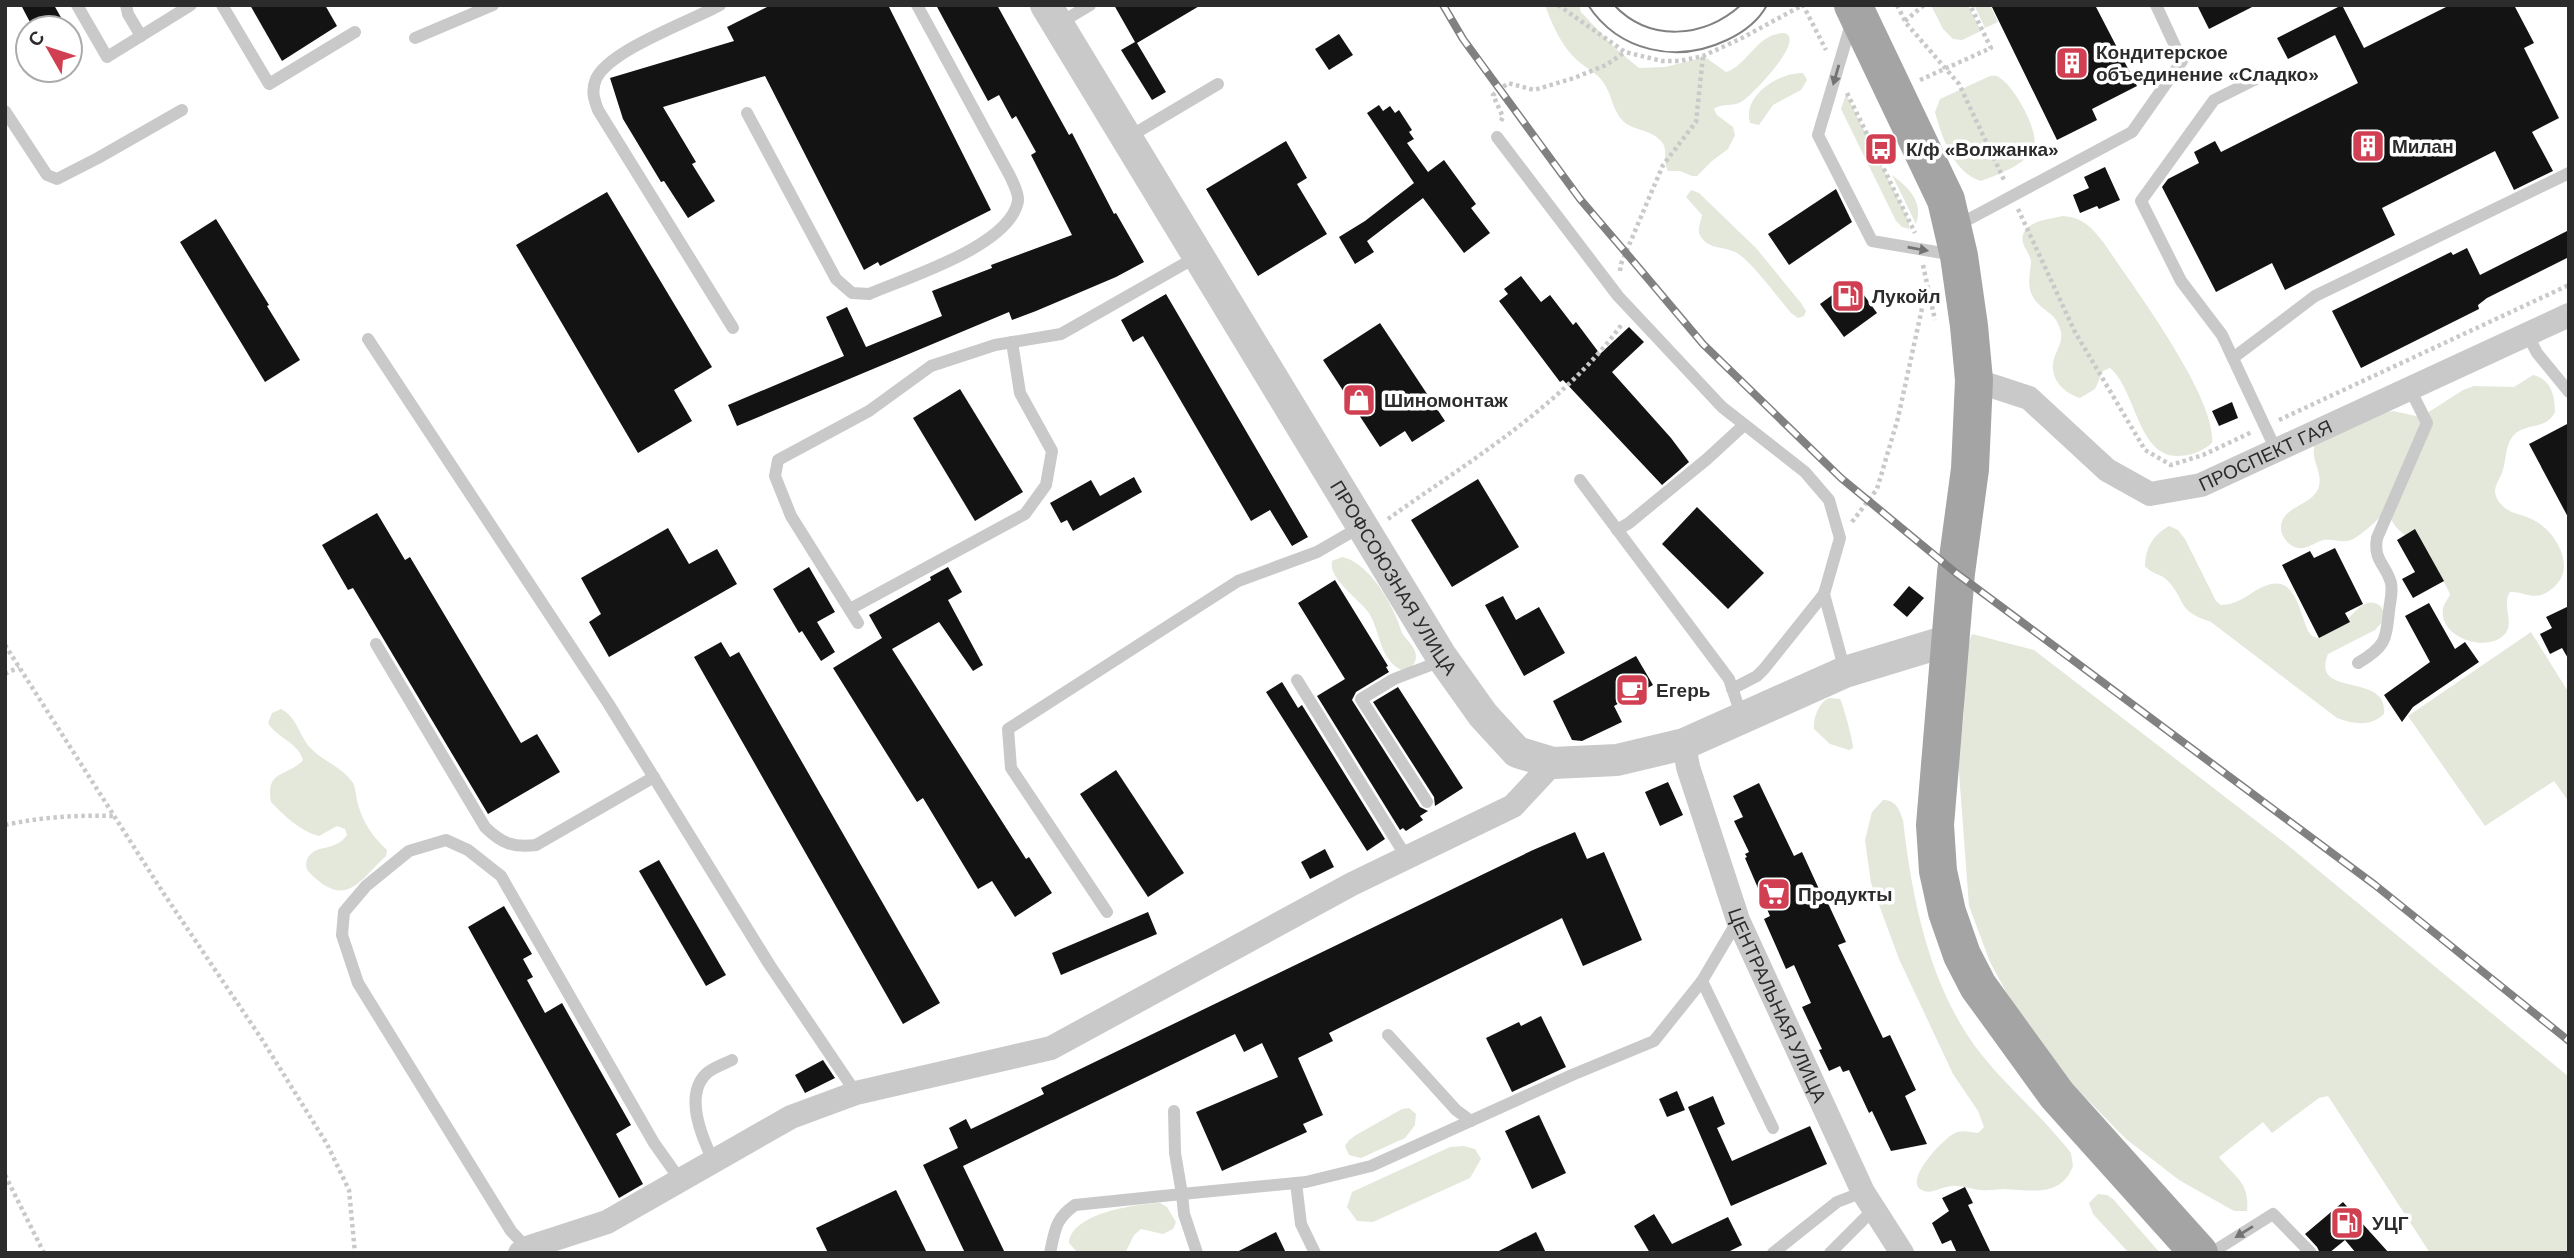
<svg xmlns="http://www.w3.org/2000/svg" width="2574" height="1258" font-family="Arial,sans-serif">
<rect width="100%" height="100%" fill="#fff"/>
<g fill="#e3e8db">
<path d="M1545,5H1579L1581,12L1615,48L1639,68L1665,67L1705,57L1726,72C1745,66 1753,43 1773,35C1777,34 1784,31 1788,35C1799,46 1754,93 1744,100C1734,108 1723,102 1714,109L1717,115L1733,127L1735,135L1728,149L1712,161L1697,176H1692L1680,171H1668C1662,161 1669,149 1661,141C1650,129 1634,131 1623,121C1612,110 1612,94 1603,82C1597,73 1586,68 1578,61C1562,47 1552,25 1545,5Z"/>
<polygon points="1931,5 1968,5 1981,31 1962,40 1953,39 1943,29"/>
<polygon points="1974,5 1990,5 1998,22 1985,28"/>
<path d="M1803,73L1807,80L1801,90L1773,105L1759,125L1750,123C1742,96 1779,72 1803,73Z"/>
<path d="M1990,76C1994,76 1997,75 2000,78C2014,86 2042,135 2033,150C2024,165 1997,175 1981,181C1954,173 1942,138 1935,112L1940,99Z"/>
<polygon points="1846,94 1909,221 1909,229 1902,227 1896,221 1841,109"/>
<path d="M1892,175C1908,187 1924,202 1916,224Z"/>
<path d="M1691,190L1699,193L1756,248L1801,303L1806,311L1804,316L1798,318L1791,313C1779,299 1750,259 1735,252C1723,246 1710,250 1701,237C1696,230 1701,222 1702,215L1686,197Z"/>
<path d="M2063,216C2084,218 2091,227 2104,243C2131,284 2217,397 2212,443C2201,452 2191,456 2177,456C2138,456 2136,390 2110,368L2103,371L2095,389L2080,398C2065,393 2051,381 2053,363C2055,352 2063,343 2061,332C2056,310 2040,312 2032,295C2027,285 2030,273 2031,263C2031,255 2025,250 2023,243C2018,222 2049,219 2063,216Z"/>
<path d="M2533,375C2551,379 2555,396 2555,412C2547,428 2532,424 2519,431C2505,439 2507,457 2503,470C2501,477 2496,483 2495,490C2495,495 2497,501 2501,504C2508,513 2520,514 2529,518C2548,525 2565,548 2564,568C2563,580 2553,591 2541,595C2530,598 2521,591 2510,592C2501,605 2515,622 2505,634C2487,654 2439,637 2443,610C2443,605 2447,600 2450,595C2447,582 2420,549 2410,539C2402,532 2394,528 2391,518L2380,517C2373,524 2364,532 2355,538C2344,545 2335,538 2323,540C2316,542 2310,547 2303,548C2292,550 2282,539 2281,529C2280,507 2308,507 2317,491C2326,475 2309,460 2315,444L2374,415L2393,411L2421,417L2463,390L2474,386L2514,387Z"/>
<path d="M2169,526L2178,530L2185,539L2216,601L2221,605C2233,605 2242,599 2252,593C2292,567 2296,600 2308,631L2312,636L2318,638C2326,634 2335,629 2342,624C2352,617 2364,595 2379,605C2384,609 2384,615 2384,620L2375,630L2328,654C2310,699 2389,671 2384,714C2371,727 2353,724 2337,718L2211,622C2176,610 2188,604 2168,581C2162,574 2151,574 2145,566C2145,548 2153,535 2169,526Z"/>
<path d="M1342,557C1366,562 1387,595 1396,617C1399,623 1400,628 1402,633C1407,641 1416,647 1416,657C1415,667 1409,668 1401,670C1379,658 1381,633 1369,613C1359,599 1328,579 1332,561Z"/>
<polygon points="2531,632 2569,693 2569,802 2554,781 2485,826 2408,716"/>
<path d="M1972,634L2034,650L2285,843L2569,1077V1253H2430L2328,1096L2319,1098L2272,1133L2263,1122L2219,1157C2235,1178 2250,1182 2247,1211H2234L2179,1180L2126,1139L2074,1086L2016,1010L1990,962L1969,906L1958,759L1964,713L1965,653Z"/>
<path d="M1829,698L1840,699C1843,704 1853,741 1853,748L1849,750L1830,744L1814,729C1813,718 1819,702 1829,698Z"/>
<path d="M281,709C295,716 299,732 307,744C319,760 342,766 353,783C356,789 356,798 358,804C363,823 373,837 387,850L386,856C361,879 348,907 315,878C309,872 304,869 307,860C313,843 335,853 347,835L345,829L337,826L319,836C302,832 283,815 271,802C265,769 288,777 303,760C299,743 277,738 268,723L272,713Z"/>
<path d="M1883,800C1896,800 1899,809 1903,820C1912,900 1930,989 1981,1054C2009,1089 2044,1118 2071,1153L2073,1166C2061,1198 2031,1190 2004,1189C1997,1189 1989,1191 1982,1190C1972,1190 1962,1185 1951,1186C1940,1187 1930,1196 1920,1189C1905,1179 1945,1136 1957,1132C1964,1130 1971,1132 1978,1133L1984,1127L1978,1111L1953,1074L1899,959L1871,883L1865,840L1872,812Z"/>
<polygon points="1409,1108 1416,1114 1415,1125 1405,1138 1361,1158 1349,1155 1345,1146 1349,1140 1356,1135 1402,1109"/>
<polygon points="1450,1147 1464,1146 1475,1149 1481,1159 1470,1178 1373,1222 1357,1221 1347,1207 1352,1192"/>
<polygon points="2098,1194 2107,1195 2113,1199 2160,1253 2129,1253 2093,1214 2089,1203"/>
<path d="M1160,1203L1167,1207L1176,1222L1173,1229L1163,1234L1141,1229L1134,1235L1125,1253H1078L1069,1243C1071,1213 1136,1204 1160,1203Z"/>
</g>
<g fill="#131313">
<polygon points="21,5 54,5 67,28 33,28"/>
<polygon points="250,5 325,5 337,26 282,61"/>
<polygon points="771,5 888,5 991,210 880,266 878,262 864,270 765,76 663,107 696,162 692,164 715,201 688,218 664,181 661,182 623,119 610,78 734,41 727,27"/>
<polygon points="936,5 997,5 1069,135 1072,133 1114,214 1116,213 1144,262 1116,277 1036,311 1012,320 1009,312 737,426 728,405 844,356 826,317 847,307 866,347 942,316 932,291 992,268 991,265 1072,235 1031,155 1036,152 1016,116 1012,119 999,95 988,101"/>
<polygon points="1114,5 1201,5 1137,43 1166,92 1152,100 1121,50 1135,42"/>
<polygon points="1991,5 2095,5 2137,86 2092,109 2097,120 2057,140"/>
<polygon points="2197,5 2256,5 2209,29"/>
<polygon points="2342,5 2364,48 2450,5 2514,5 2534,43 2524,48 2559,118 2532,132 2553,171 2514,190 2495,151 2382,208 2395,235 2285,290 2272,263 2216,292 2162,187 2168,179 2199,163 2194,152 2215,141 2221,152 2358,83 2335,35 2288,59 2277,38"/>
<polygon points="1339,34 1353,55 1329,70 1315,49"/>
<polygon points="1379,105 1383,111 1390,106 1395,113 1399,110 1412,130 1409,132 1414,139 1407,143 1428,172 1444,160 1476,204 1471,208 1490,233 1464,253 1423,198 1367,241 1374,252 1355,264 1339,237 1365,221 1414,183 1367,113"/>
<polygon points="1286,141 1307,178 1297,184 1327,234 1258,276 1206,189"/>
<polygon points="2105,167 2120,200 2099,209 2097,206 2080,213 2073,195 2089,188 2084,177"/>
<polygon points="1836,189 1852,222 1789,265 1768,234"/>
<polygon points="607,192 712,367 674,390 692,421 638,453 516,245"/>
<polygon points="216,219 269,305 267,306 300,360 265,382 180,242"/>
<polygon points="2569,230 2569,257 2487,298 2478,305 2479,309 2361,368 2332,311 2451,252 2453,255 2467,248 2480,275"/>
<polygon points="1521,276 1541,302 1550,295 1573,325 1576,322 1600,354 1629,327 1644,342 1612,372 1671,438 1689,462 1662,485 1563,380 1560,382 1499,301 1508,294 1504,289"/>
<polygon points="1853,280 1877,313 1844,337 1820,304"/>
<polygon points="1166,294 1308,537 1292,546 1270,510 1251,521 1143,336 1133,342 1121,320"/>
<polygon points="1380,323 1445,421 1412,442 1405,431 1380,447 1323,360"/>
<polygon points="960,389 1023,492 975,521 913,418"/>
<polygon points="2232,402 2238,418 2219,426 2212,411"/>
<polygon points="2569,423 2569,519 2529,444"/>
<polygon points="1134,477 1142,492 1073,531 1067,520 1061,523 1050,503 1091,480 1100,496"/>
<polygon points="1478,479 1519,547 1452,587 1411,520"/>
<polygon points="1697,507 1764,573 1728,609 1662,544"/>
<polygon points="377,513 405,560 410,557 521,743 537,734 560,772 488,814 353,588 348,590 322,545"/>
<polygon points="668,528 689,564 717,549 737,584 609,657 589,622 601,614 581,578"/>
<polygon points="2415,529 2444,581 2413,598 2402,579 2415,572 2397,540"/>
<polygon points="2335,548 2363,604 2345,613 2350,622 2319,638 2282,565 2310,551 2314,558"/>
<polygon points="809,567 835,612 817,622 835,652 821,661 802,631 799,633 773,589"/>
<polygon points="948,567 962,592 948,600 983,665 973,671 939,622 892,649 1026,859 1029,857 1052,893 1015,917 992,881 978,889 923,798 917,802 833,668 882,638 869,615 931,580 930,577"/>
<polygon points="1335,580 1388,666 1386,667 1389,672 1356,692 1352,700 1420,807 1428,811 1420,816 1423,820 1406,831 1403,828 1400,830 1317,696 1345,679 1298,603"/>
<polygon points="1909,586 1924,598 1907,617 1893,605"/>
<polygon points="1503,596 1516,620 1539,607 1565,653 1524,676 1485,605"/>
<polygon points="2429,603 2455,649 2465,642 2479,662 2413,707 2402,722 2384,695 2430,662 2405,616"/>
<polygon points="2569,606 2569,660 2562,648 2550,654 2540,634 2552,628 2546,617"/>
<polygon points="721,642 730,657 739,652 940,1003 903,1024 694,657"/>
<polygon points="1636,656 1653,685 1614,706 1622,722 1582,741 1572,740 1553,701"/>
<polygon points="1282,682 1298,708 1302,705 1385,839 1367,851 1266,692"/>
<polygon points="1398,687 1463,788 1435,806 1434,797 1373,702"/>
<polygon points="1116,770 1184,873 1148,897 1080,794"/>
<polygon points="1668,782 1683,815 1660,826 1645,792"/>
<polygon points="1759,783 1794,856 1802,852 1824,900 1826,899 1846,942 1838,945 1883,1038 1890,1035 1916,1090 1905,1096 1927,1144 1891,1151 1872,1111 1869,1113 1849,1070 1843,1072 1840,1066 1829,1071 1819,1050 1822,1049 1802,1007 1811,1003 1794,965 1786,969 1764,919 1770,916 1745,858 1747,857 1745,854 1749,852 1734,821 1743,817 1733,796"/>
<polygon points="1575,832 1587,859 1604,852 1642,940 1583,966 1562,918 1329,1033 1333,1041 1298,1058 1323,1115 1303,1124 1307,1132 1222,1171 1196,1112 1278,1077 1262,1043 1244,1052 1235,1034 963,1166 1005,1253 965,1253 923,1165 958,1148 949,1128 966,1119 971,1129 1044,1094 1041,1088 1533,850"/>
<polygon points="1325,849 1334,867 1310,879 1301,862"/>
<polygon points="659,860 726,975 706,986 639,871"/>
<polygon points="504,906 532,954 523,959 533,977 527,980 545,1013 562,1003 631,1125 616,1134 643,1184 619,1198 468,927"/>
<polygon points="1148,912 1157,934 1061,975 1052,953"/>
<polygon points="1541,1016 1566,1067 1512,1092 1486,1038 1519,1022 1521,1026"/>
<polygon points="823,1060 835,1078 805,1093 795,1075"/>
<polygon points="1677,1091 1685,1110 1667,1117 1659,1099"/>
<polygon points="1713,1096 1725,1124 1717,1128 1732,1161 1810,1126 1827,1164 1731,1206 1688,1107"/>
<polygon points="1539,1115 1566,1173 1532,1189 1505,1131"/>
<polygon points="1965,1187 1973,1203 1968,1205 1991,1253 1957,1253 1951,1240 1942,1244 1932,1223 1949,1211 1942,1198"/>
<polygon points="896,1190 927,1253 828,1253 816,1228"/>
<polygon points="2343,1202 2389,1253 2356,1253 2345,1240 2329,1253 2320,1253 2317,1247 2305,1234"/>
<polygon points="1654,1214 1672,1244 1728,1217 1742,1245 1726,1253 1650,1253 1634,1226"/>
<polygon points="1276,1232 1286,1253 1235,1253"/>
<polygon points="1536,1232 1546,1253 1495,1253"/>
</g>
<g fill="none" stroke-linecap="round" stroke-linejoin="round">
<g stroke="#c9c9c9" stroke-width="4.5" stroke-dasharray="3.5 3.5" stroke-linecap="butt">
<polyline points="1558,5 1625,52 1662,61 1680,61 1703,56 1740,39 1803,5 1826,50"/>
<polyline points="1897,5 1906,23 1959,84 2005,182"/>
<polyline points="1905,21 1924,5"/>
<polyline points="1920,80 1991,48 1970,5"/>
<polyline points="1847,93 1915,233"/>
<polyline points="1501,121 1503,117 1493,95 1508,83 1534,90 1574,78 1606,65 1625,52"/>
<polyline points="2018,209 2075,332 2145,450 2171,465 2203,455 2252,432"/>
<polyline points="1923,265 1935,320"/>
<polyline points="1620,271 1621,264 1663,165 1696,122 1703,56"/>
<polyline points="2279,420 2569,285"/>
<path d="M1388,519C1469,461 1563,406 1622,324"/>
<polyline points="1852,522 1877,489 1898,418 1926,290"/>
<polyline points="5,645 164,894 261,1038 327,1144 349,1190 355,1253"/>
<polyline points="5,674 19,667"/>
<path d="M5,825C41,817 76,815 113,816"/>
<polyline points="5,1175 44,1253"/>
</g>
<g stroke="#c9c9c9" stroke-width="12">
<polyline points="77,5 107,57 191,5"/>
<polyline points="126,5 128,14 141,36"/>
<polyline points="222,5 269,84 355,32"/>
<path d="M720,5C691,21 609,50 596,79C591,91 594,99 598,110L733,328"/>
<polyline points="1058,24 1090,5"/>
<polyline points="1851,24 1818,135 1872,241 1954,255"/>
<polyline points="415,38 493,5"/>
<polyline points="2264,75 2214,100 2141,201 2181,281 2222,335 2276,450"/>
<polyline points="5,111 47,175 57,179 98,158 182,110"/>
<path d="M747,113L836,279L852,293L869,294C908,277 1010,246 1018,201C1019,193 1013,183 1010,176L917,5"/>
<polyline points="1497,137 1618,296 1722,407 1805,472 1829,500 1840,538 1824,594 1845,671"/>
<polyline points="1127,138 1218,84"/>
<polyline points="1958,225 2132,132 2182,61 2156,5"/>
<polyline points="2527,334 2537,353 2569,392"/>
<polyline points="368,339 608,703 769,964 856,1093"/>
<polyline points="2233,358 2315,296 2569,173"/>
<polyline points="1580,480 1729,679 1742,717"/>
<polyline points="1617,530 1629,523 1707,459 1744,425"/>
<polyline points="850,609 1025,514 1046,485 1052,451 1020,393 1012,342"/>
<polyline points="858,623 791,516 775,476 778,460 869,411 931,366 995,345 1061,334 1198,256"/>
<path d="M376,644L485,827C501,843 513,848 536,845L654,777"/>
<path d="M2358,663C2385,647 2386,641 2389,611C2390,601 2393,593 2391,583C2386,564 2373,561 2377,538L2427,423L2410,389"/>
<polyline points="1297,680 1407,858"/>
<polyline points="1732,689 1757,676 1764,669 1824,594"/>
<polyline points="1427,802 1361,699 1394,679 1444,660"/>
<polyline points="1107,912 1011,768 1008,729 1238,581 1317,552 1362,526"/>
<polyline points="1702,981 1773,1128"/>
<polyline points="1388,1035 1456,1110 1471,1121"/>
<path d="M714,1162C702,1138 683,1095 707,1073C714,1067 724,1064 732,1060"/>
<polyline points="1296,1183 1301,1224 1315,1253"/>
<polyline points="527,1248 511,1231 358,983 342,935 344,912 366,886 409,851 446,840 468,850 501,876 654,1143 681,1181"/>
<path d="M1050,1253C1055,1230 1055,1219 1075,1205L1182,1194L1175,1153L1174,1111"/>
<polyline points="1197,1253 1184,1214 1182,1194 1306,1182 1371,1166 1572,1075 1654,1041 1702,981 1738,920"/>
<polyline points="1773,1253 1837,1202 1863,1192"/>
<polyline points="1830,1253 1873,1210"/>
<polyline points="2211,1253 2273,1214 2311,1253"/>
</g>
<g stroke="#c9c9c9" stroke-width="24">
<path id="s1" d="M1974,380L2029,398L2107,470L2150,494L2201,485L2569,315"/>
<path id="s2" d="M1684,744L1688,767L1738,920L1863,1192L1902,1253"/>
<polyline points="520,1253 527,1248 607,1222 791,1117 856,1093 1051,1048 1352,884 1513,806 1553,763"/>
</g>
<path stroke="#c9c9c9" stroke-width="32" id="s3" d="M1046,5L1441,656L1483,715L1517,752L1553,763L1617,760L1684,744L1845,672L1950,640"/>
<polyline stroke="#a4a4a4" stroke-width="38" points="1853,5 1946,200 1959,256 1969,326 1974,380 1970,469 1956,573 1935,825 1938,871 1947,912 1962,955 1978,986 2057,1095 2199,1253"/>
<g stroke="#818181" stroke-width="2">
<path d="M1588,5C1619,52 1677,64 1727,40C1744,32 1758,22 1767,5"/>
<path d="M1614,5C1650,43 1704,38 1741,5"/>
</g>
<defs>
<polyline id="rail" points="1443,5 1463,39 1580,199 1627,254 1703,344 1841,478 1956,573 2375,885 2569,1041"/>
</defs>
<use href="#rail" stroke="#818181" stroke-width="8"/>
<use href="#rail" stroke="#fff" stroke-width="5" stroke-dasharray="16" stroke-linecap="butt"/>
</g>
<defs><path id="oneway-solid" d="M-6-.8H1V-3.2L6.5 0L1 3.2V.8H-6Z" transform="scale(1.75)"/></defs>
<g fill="#737373">
<use href="#oneway-solid" transform="translate(1836 75) rotate(106)"/>
<use href="#oneway-solid" transform="translate(1918 249) rotate(10)"/>
<use href="#oneway-solid" transform="translate(2244 1232) rotate(148)"/>
</g>
<defs>
<symbol id="building-square" viewBox="-11 -11 22 22"><rect x="-9" y="-9" width="18" height="18" rx="4" fill="#d14052" stroke="#fff"/><path d="M-4-6H4V6H1V3H-1V6H-4ZM-2.5-4.3h1.7v1.8h-1.7ZM.8-4.3h1.7v1.8H.8ZM-2.5-1h1.7V.8h-1.7ZM.8-1h1.7V.8H.8Z" fill="#fff"/></symbol>
<symbol id="bus-square" viewBox="-11 -11 22 22"><rect x="-9" y="-9" width="18" height="18" rx="4" fill="#d14052" stroke="#fff"/><path d="M-5-6H5V4H4V6H2V4H-2V6H-4V4H-5ZM-3.5-4V0h7V-4ZM-3.5 1.2v1.5H-2V1.2ZM2 1.2v1.5H3.5V1.2Z" fill="#fff"/></symbol>
<symbol id="fuel-square" viewBox="-11 -11 22 22"><rect x="-9" y="-9" width="18" height="18" rx="4" fill="#d14052" stroke="#fff"/><path d="M-5.5-6h7V0h2V4h1.3V-2.5L3-4.5l.8-.8L6-3V5H2.5V1h-1V6h-7ZM-4.2-4.7v3.2H.2V-4.7Z" fill="#fff"/></symbol>
<symbol id="shop-square" viewBox="-11 -11 22 22"><rect x="-9" y="-9" width="18" height="18" rx="4" fill="#d14052" stroke="#fff"/><path d="M-5-2.5h2.3a2.7 3.5 0 0 1 5.4 0H5L5.5 6h-11ZM-1.5-2.5h3a1.5 2.3 0 0 0-3 0Z" fill="#fff"/></symbol>
<symbol id="cafe-square" viewBox="-11 -11 22 22"><rect x="-9" y="-9" width="18" height="18" rx="4" fill="#d14052" stroke="#fff"/><path d="M-5.5-4.5H6V0H3Q3 3.5 0 3.5H-2.5Q-5.5 3.5-5.5 0ZM3-3.2v2h1.7v-2ZM-6 4.5H4V6H-6Z" fill="#fff"/></symbol>
<symbol id="supermarket-square" viewBox="-11 -11 22 22"><rect x="-9" y="-9" width="18" height="18" rx="4" fill="#d14052" stroke="#fff"/><path d="M-6-5.5h2.5l.6 2H6L4.5 2H-2.5L-4.4-4H-6ZM-1.5 3.2a1.3 1.3 0 1 0 .1 0ZM3 3.2a1.3 1.3 0 1 0 .1 0Z" fill="#fff"/></symbol>
</defs>
<g fill-rule="evenodd">
<use href="#building-square" x="2053" y="44" width="38" height="38"/>
<use href="#building-square" x="2349" y="127" width="38" height="38"/>
<use href="#bus-square" x="1862" y="130" width="38" height="38"/>
<use href="#fuel-square" x="1829" y="277" width="38" height="38"/>
<use href="#shop-square" x="1340" y="381" width="38" height="38"/>
<use href="#cafe-square" x="1613" y="671" width="38" height="38"/>
<use href="#supermarket-square" x="1755" y="875" width="38" height="38"/>
<use href="#fuel-square" x="2328" y="1204" width="38" height="38"/>
</g>
<g text-anchor="middle" dominant-baseline="central" stroke-width="7" stroke-linejoin="round" paint-order="stroke">
<g font-size="19" font-weight="bold" fill="#2c2c2c" stroke="#fff" text-anchor="start">
<text x="2096" y="52">Кондитерское<tspan x="2096" dy="22">объединение «Сладко»</tspan></text>
<text x="2392" y="146">Милан</text>
<text x="1906" y="149">К/ф «Волжанка»</text>
<text x="1872" y="296">Лукойл</text>
<text x="1384" y="400">Шиномонтаж</text>
<text x="1656" y="690">Егерь</text>
<text x="1798" y="894">Продукты</text>
<text x="2372" y="1223">УЦГ</text>
</g>
<g font-size="19" fill="#2c2c2c" stroke="#fff">
<text stroke="none"><textPath href="#s1" startOffset="336">ПРОСПЕКТ ГАЯ</textPath></text>
<text stroke="none"><textPath href="#s3" startOffset="670">ПРОФСОЮЗНАЯ УЛИЦА</textPath></text>
<text stroke="none"><textPath href="#s2" startOffset="278">ЦЕНТРАЛЬНАЯ УЛИЦА</textPath></text>
</g>
</g>
<rect width="2574" height="1258" fill="none" stroke="#2c2c2c" stroke-width="14"/>
<g transform="translate(49 49) rotate(309)"><circle r="33" fill="#ffffff" stroke="#ababab" stroke-width="2"/>
<path d="M0-5L12 26L0 18L-12 26Z" fill="#d14052"/>
<text y="-10" font-size="19" font-weight="bold" text-anchor="middle" fill="#2c2c2c">С</text>
</g>
</svg>
